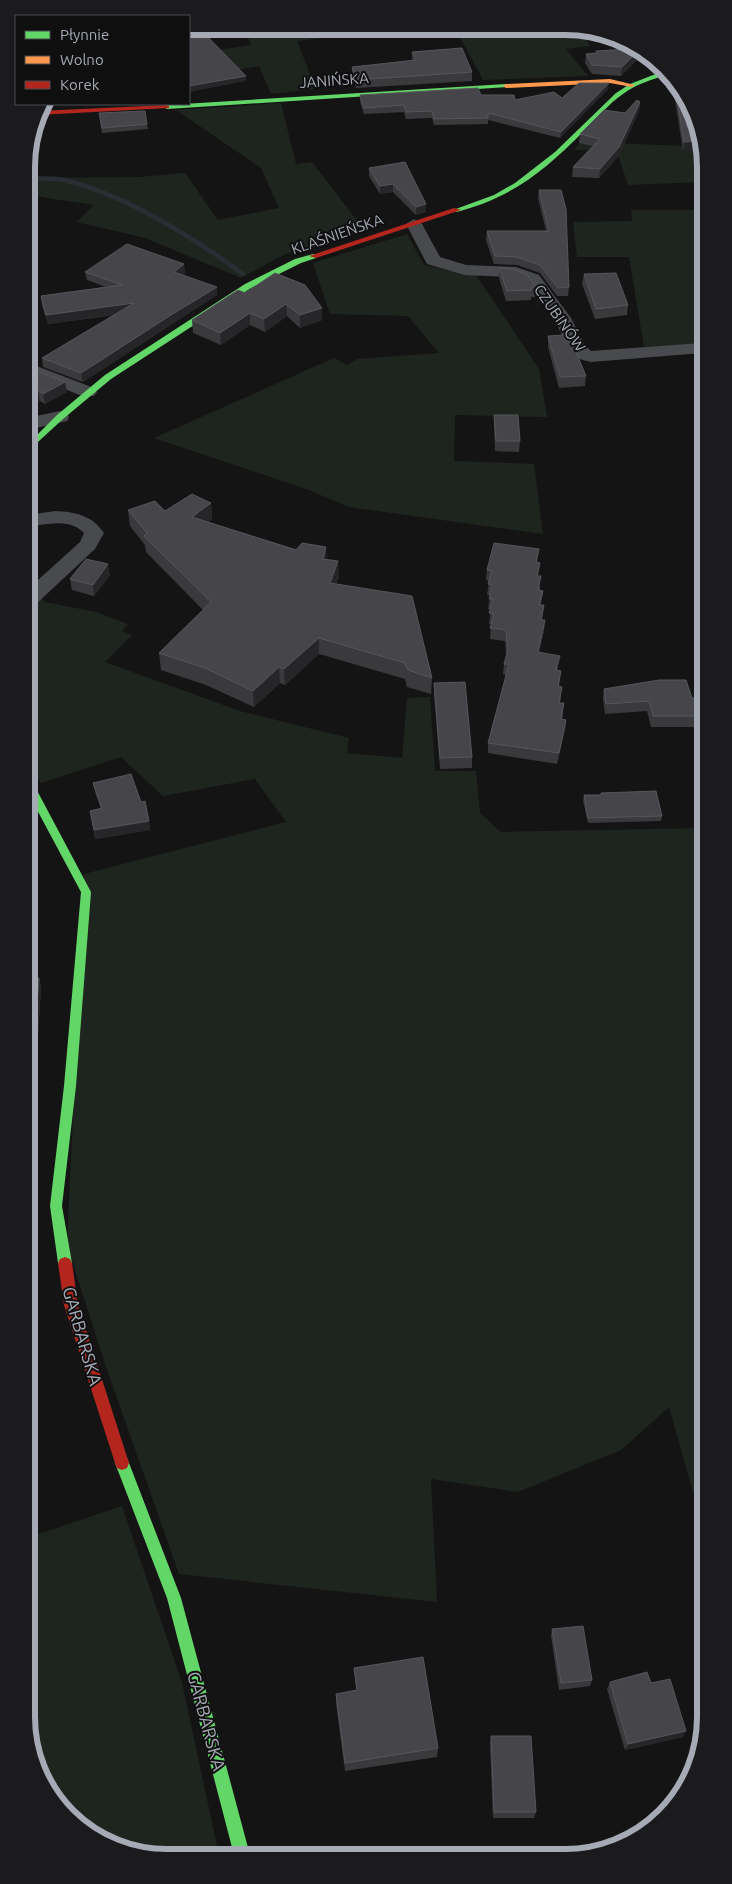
<svg xmlns="http://www.w3.org/2000/svg" width="732" height="1884" font-family="Ubuntu,sans-serif">
<rect width="100%" height="100%" fill="#141415"/>
<g fill="#1e251f">
<polygon points="244,27 405,28 297,41 316,89 271,94 259,66 206,75 192,54 251,45"/>
<polygon points="455,28 592,29 601,34 585,35 590,46 566,49 588,76 483,80"/>
<polygon points="281,103 296,164 312,162 365,231 285,254 241,278 145,238 77,222 94,205 27,195 27,178 139,177 185,173 218,220 279,208 261,168 176,110"/>
<polygon points="701,131 701,182 628,185 616,149 574,150 580,142 688,146"/>
<polygon points="631,210 701,210 702,345 644,347 629,257 577,257 573,222 632,221"/>
<polygon points="407,234 424,265 476,275 539,369 547,417 455,415 454,461 534,464 543,534 349,507 306,489 154,438 334,358 347,365 358,359 439,353 408,316 330,314 313,263"/>
<polygon points="40,597 45,602 96,612 128,624 122,631 132,635 105,662 240,711 349,738 347,753 402,758 407,698 430,697 435,771 476,771 480,813 501,832 703,828 705,1535 669,1407 621,1450 518,1492 431,1479 437,1602 179,1574 105,1364 67,1245 84,874 286,822 255,779 163,796 121,757 41,783 28,761 28,608"/>
<polygon points="122,1506 182,1683 219,1855 140,1855 74,1823 31,1753 30,1537"/>
</g>
<g fill="none" stroke-linecap="round" stroke-linejoin="round">
<path stroke="#292e35" stroke-width="4.5" d="M27,178C39,179 53,178 65,180C128,196 191,236 243,274"/>
<g fill="#494a4d" fill-rule="evenodd">
<polygon points="414,219 422,224 440,257 466,265 516,267 539,275 571,318 584,344 591,351 702,343 702,353 591,362 579,359 570,351 554,319 527,283 513,277 465,275 427,264 406,224"/>
<polygon points="34,365 94,388 97,392 94,396 82,396 28,374 27,367"/>
<polygon points="60,411 67,413 69,417 67,421 27,430 27,418"/>
<path d="M55,511C75,512 92,515 104,533L95,549L35,605L28,607V589L80,542L84,533C70,518 46,524 28,527V515Z"/>
</g>
<g fill="#63d668" fill-rule="evenodd">
<path d="M666,70L668,74C652,80 636,84 623,94C608,104 597,119 584,131C544,171 513,197 457,212L453,210L494,195L515,183L555,152L616,93L630,84Z"/>
<polygon points="506,84 508,85 508,87 167,109 164,107 167,105"/>
<polygon points="313,254 316,254 316,258 301,263 251,288 111,379 63,419 27,452 27,445 57,415 105,375 245,284 295,259"/>
<polygon points="28,779 33,783 91,892 76,1086 62,1206 72,1263 70,1267 65,1269 60,1267 58,1263 50,1206 64,1086 81,892 28,793"/>
<polygon points="122,1456 127,1458 129,1463 181,1598 250,1855 234,1855 167,1598 115,1463 117,1458"/>
</g>
<polygon fill="#ff974d" fill-rule="evenodd" points="610,79 635,85 632,87 610,83 506,88 503,86 506,84"/>
<g fill="#b3261e" fill-rule="evenodd">
<polygon points="167,105 169,106 169,108 38,115 39,111"/>
<polygon points="454,208 461,210 316,258 309,256"/>
<polygon points="65,1257 70,1259 72,1263 78,1305 129,1463 127,1468 122,1470 117,1468 115,1463 64,1305 58,1263 60,1259"/>
</g>
</g>
<g fill="#3a3a3d">
<polygon points="629,49 640,55 640,57 621,76 592,74 585,63 586,54 596,53 596,51"/>
<polygon points="412,52 472,72 472,81 356,88 352,75 352,67 412,61"/>
<polygon points="672,80 701,131 701,148 683,151"/>
<polygon points="608,89 560,138 488,120 488,124 434,125 432,118 406,119 404,112 364,114 360,102 360,95 481,95 515,100 562,98"/>
<polygon points="640,102 639,111 618,157 599,178 572,177 573,167 593,146 579,143 580,134 625,113"/>
<polygon points="98,104 128,104 98,105"/>
<polygon points="99,113 147,124 148,129 102,133"/>
<polygon points="405,162 426,212 416,215 393,192 380,194 369,176 369,168"/>
<polygon points="539,190 569,287 568,296 557,296 540,273 517,265 494,264 486,240 487,231 546,231 538,198"/>
<polygon points="184,264 185,273 183,275 217,295 172,324 83,382 43,367 42,358 115,315 48,324 42,305 41,296 106,287 87,280 85,272"/>
<polygon points="499,268 536,287 535,297 531,297 531,300 506,301 499,278"/>
<polygon points="584,274 628,305 627,315 595,319 582,284"/>
<polygon points="245,293 322,308 322,320 300,328 287,316 265,332 250,325 221,345 193,333 192,320"/>
<polygon points="548,336 586,376 585,386 559,388 548,347"/>
<polygon points="27,367 67,392 45,404 40,401"/>
<polygon points="494,415 520,441 519,452 495,451 494,425"/>
<polygon points="211,503 212,519 208,522 327,559 339,577 336,584 432,678 431,694 407,687 405,679 319,654 285,685 280,683 254,707 206,685 161,670 159,653 203,610 146,552 145,545 130,526 128,510 165,511"/>
<polygon points="539,549 537,562 540,563 538,576 540,587 540,590 543,591 541,605 544,605 542,620 545,620 544,631 539,653 558,666 557,671 561,671 559,686 561,697 560,703 563,714 562,719 566,720 565,730 557,764 488,753 488,743 506,675 503,674 504,664 506,655 505,641 490,639 491,624 489,624 491,609 488,609 490,595 487,595 489,581 486,580 487,570"/>
<polygon points="110,575 94,596 72,590 70,579"/>
<polygon points="434,683 472,757 472,768 440,769 434,693"/>
<polygon points="604,689 692,698 703,697 703,727 651,727 647,711 605,714 603,699"/>
<polygon points="93,783 141,802 149,821 150,830 95,839 90,811 101,809 95,792"/>
<polygon points="601,793 662,816 661,821 588,823 583,801 584,795 601,795"/>
<polygon points="29,978 39,978 41,988 37,1050 29,1050"/>
<polygon points="552,1629 592,1680 590,1686 559,1690 551,1636"/>
<polygon points="354,1668 438,1748 437,1757 345,1771 336,1703 336,1694 356,1691 355,1677"/>
<polygon points="610,1682 651,1683 683,1737 625,1750 607,1689"/>
<polygon points="705,1685 705,1700 702,1692"/>
<polygon points="491,1736 536,1812 534,1818 493,1818 490,1743"/>
</g>
<g fill="#262628">
<polygon points="636,53 640,55 640,57 621,76 622,67"/>
<polygon points="246,76 246,81 189,92 189,86"/>
<polygon points="609,83 608,89 560,138 561,132"/>
<polygon points="640,102 639,111 618,157 599,178 600,169"/>
<polygon points="701,140 701,148 683,151 684,142"/>
<polygon points="393,184 393,192 380,194 380,186"/>
<polygon points="426,204 426,212 416,215 416,207"/>
<polygon points="184,264 185,273 175,280 174,272"/>
<polygon points="217,287 217,295 172,324 83,382 81,373 171,315"/>
<polygon points="134,303 135,312 48,324 46,315"/>
<polygon points="286,304 287,316 265,332 264,319"/>
<polygon points="322,308 322,320 300,328 300,315"/>
<polygon points="250,313 250,325 221,345 220,333"/>
<polygon points="65,382 67,392 45,404 43,394"/>
<polygon points="38,390 40,401 27,407 27,396"/>
<polygon points="211,503 212,519 193,533 192,517"/>
<polygon points="326,547 327,563 323,559"/>
<polygon points="338,561 339,577 330,599 330,583"/>
<polygon points="540,563 539,573 536,586 537,576"/>
<polygon points="108,564 110,575 94,596 93,585"/>
<polygon points="545,620 544,631 537,663 538,652"/>
<polygon points="319,638 319,654 285,685 284,669"/>
<polygon points="279,667 280,683 254,707 253,691"/>
<polygon points="566,720 565,730 557,764 559,753"/>
<polygon points="149,821 150,830 95,839 94,830"/>
<polygon points="39,978 41,988 37,1050 34,1040"/>
<polygon points="686,1731 683,1737 625,1750 628,1744"/>
</g>
<g fill="#46464a" stroke="#55565b">
<polygon points="202,31 246,76 189,86 189,33"/>
<polygon points="462,48 472,72 356,80 352,67 416,60 412,52"/>
<polygon points="629,49 636,53 622,67 592,65 586,54 597,53 596,51"/>
<polygon points="579,83 609,83 561,132 488,113 488,118 434,119 432,111 406,112 404,105 364,108 360,95 478,88 481,95 514,95 515,100 554,92 562,98"/>
<polygon points="675,86 701,131 701,140 684,142"/>
<polygon points="637,100 640,102 619,147 600,169 573,167 600,139 580,134 604,110 625,113"/>
<polygon points="145,111 147,124 102,128 99,113"/>
<polygon points="405,162 426,204 416,207 393,184 380,186 369,168"/>
<polygon points="539,190 561,190 566,209 569,287 558,288 540,265 517,257 495,256 487,231 549,231"/>
<polygon points="127,244 184,264 174,272 217,287 171,315 81,373 42,358 134,303 46,315 41,296 122,285 85,272"/>
<polygon points="499,268 513,269 527,275 536,287 531,287 532,290 507,291"/>
<polygon points="275,273 305,285 322,308 300,315 286,304 264,319 250,313 220,333 192,320 238,290 245,293"/>
<polygon points="616,273 628,305 596,309 584,274"/>
<polygon points="566,335 573,345 586,376 560,377 548,336"/>
<polygon points="27,367 65,382 43,394 38,390 27,396"/>
<polygon points="494,415 518,415 520,441 496,441"/>
<polygon points="192,494 211,503 192,517 296,550 302,543 326,547 323,559 338,561 330,583 412,596 432,678 408,670 405,663 319,638 284,669 279,667 253,691 205,668 159,653 211,602 144,536 147,533 128,510 155,501 165,511"/>
<polygon points="494,543 539,549 536,562 540,563 537,576 541,576 538,590 543,591 539,605 544,605 541,620 545,620 538,652 560,656 556,670 561,671 558,686 562,687 559,703 564,703 561,719 566,720 559,753 488,743 509,664 504,664 508,650 506,630 490,628 494,614 489,613 493,599 489,599 492,585 488,584 492,571 487,570"/>
<polygon points="86,559 108,564 93,585 70,579"/>
<polygon points="659,680 686,680 692,698 703,697 703,716 653,716 649,701 606,704 604,689"/>
<polygon points="465,682 472,757 440,758 434,683"/>
<polygon points="131,774 141,802 145,801 149,821 94,830 90,811 102,808 93,783"/>
<polygon points="656,791 662,816 588,818 584,795 601,795 601,793"/>
<polygon points="29,978 39,978 34,1040 29,1040"/>
<polygon points="583,1626 592,1680 561,1683 552,1629"/>
<polygon points="423,1657 438,1748 345,1763 336,1694 357,1690 354,1668"/>
<polygon points="647,1672 651,1683 670,1679 686,1731 628,1744 610,1682"/>
<polygon points="491,1736 531,1736 536,1812 494,1812"/>
</g>
<g text-anchor="middle" dominant-baseline="central" stroke-width="4" stroke-linejoin="round" paint-order="stroke">
<g font-size="15" fill="#a6aab5" stroke="#0f0f10">
<text transform="translate(334 80) rotate(-4)">JANIŃSKA</text>
<text transform="translate(337 234) rotate(-19)">KLAŚNIEŃSKA</text>
<text transform="translate(560 318) rotate(55)">CZUBINÓW</text>
</g>
<g font-size="18" fill="#a6aab5" stroke="#0f0f10">
<text transform="translate(83 1336) rotate(74)">GARBARSKA</text>
<text transform="translate(207 1721) rotate(75)">GARBARSKA</text>
</g>
</g>
<path d="M0 0H732V1884H0ZM167 35H565A132 132 0 0 1 697 167V1717A132 132 0 0 1 565 1849H167A132 132 0 0 1 35 1717V167A132 132 0 0 1 167 35Z" fill="#1b1b1d" fill-rule="evenodd"/>
<path fill="none" stroke="#a6aab5" stroke-width="6" d="M167 35H565A132 132 0 0 1 697 167V1717A132 132 0 0 1 565 1849H167A132 132 0 0 1 35 1717V167A132 132 0 0 1 167 35Z"/>
<rect x="15" y="15" width="175" height="90" fill="#0f0f10" stroke="#4b4d52"/>
<rect x="25" y="31" width="25" height="8" fill="#63d668" stroke="#4b4d52"/>
<text x="60" y="40" font-size="15" fill="#a6aab5">Płynnie</text>
<rect x="25" y="56" width="25" height="8" fill="#ff974d" stroke="#4b4d52"/>
<text x="60" y="65" font-size="15" fill="#a6aab5">Wolno</text>
<rect x="25" y="81" width="25" height="8" fill="#b3261e" stroke="#4b4d52"/>
<text x="60" y="90" font-size="15" fill="#a6aab5">Korek</text>
</svg>
